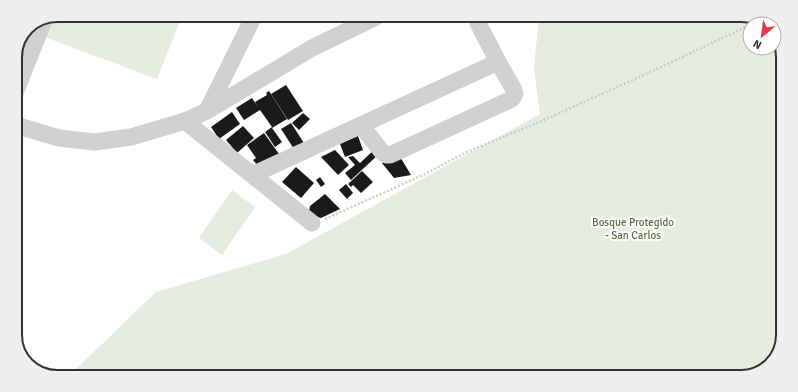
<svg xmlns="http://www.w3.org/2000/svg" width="798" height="392" font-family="Signika,sans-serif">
<rect width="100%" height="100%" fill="#fff"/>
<g fill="#e6ecdf">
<polygon points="57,15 182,16 157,79 42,36 49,18"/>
<polygon points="539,18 759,19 765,24 750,24 750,48 774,48 774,32 776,33 783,54 779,353 764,370 741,377 74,373 76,369 156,292 286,254 540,114 534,68"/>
<polygon points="232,190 255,207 222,255 199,238"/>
</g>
<g fill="#1a1a1a">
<polygon points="15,54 23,59 19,66 15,64"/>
<polygon points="286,85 303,111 288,120 271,94"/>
<polygon points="269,91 287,119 272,128 282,142 275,147 265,132 272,127 260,110 244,120 236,108 252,98 258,107 255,102 267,95 266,93"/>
<polygon points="232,112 240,124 219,139 211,127"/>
<polygon points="303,113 310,119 299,130 292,123"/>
<polygon points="291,123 304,143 294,149 281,129"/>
<polygon points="243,126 254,138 237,153 226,140"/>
<polygon points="264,133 279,154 258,166 253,160 256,158 247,145"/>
<polygon points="358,136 363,150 345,157 340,144"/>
<polygon points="375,149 379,154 351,180 345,173 355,165 348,157 353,156 360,163"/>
<polygon points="335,150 349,165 338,175 321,157"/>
<polygon points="399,155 411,175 394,178 382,163"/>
<polygon points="296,167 314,183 301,198 282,182"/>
<polygon points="362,171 373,182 361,193 353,185 351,187 348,184"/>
<polygon points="320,177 325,184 321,187 316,180"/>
<polygon points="346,184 353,193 347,199 339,190"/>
<polygon points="325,194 340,209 321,218 313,216 309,211 310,206"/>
</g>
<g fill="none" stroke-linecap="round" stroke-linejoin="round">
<g stroke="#cdcdcd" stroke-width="2.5" stroke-dasharray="2 2" stroke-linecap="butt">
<polyline points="752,24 760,19"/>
<polyline points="325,219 423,175 467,152 544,120 657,69 750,25"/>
</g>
<g stroke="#d0d0d0" stroke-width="17">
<polyline points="15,93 44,20"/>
<polyline points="207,111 252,20"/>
<polyline points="185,121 312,223"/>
<polyline points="15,125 59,138 95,142 131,137 185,121 207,111 312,48 376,17"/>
<polyline points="361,125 382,152 386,155 390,155 512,99 515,94 513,88 498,62 478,23"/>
<polyline points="252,175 498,62"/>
</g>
</g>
<g text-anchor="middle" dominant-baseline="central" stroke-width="4" stroke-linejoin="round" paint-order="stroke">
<g font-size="11" fill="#56703f" stroke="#fff">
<text x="633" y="222">Bosque Protegido<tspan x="633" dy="13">- San Carlos</tspan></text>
</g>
</g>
<path d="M0 0H798V392H0ZM57 22H741A35 35 0 0 1 776 57V335A35 35 0 0 1 741 370H57A35 35 0 0 1 22 335V57A35 35 0 0 1 57 22Z" fill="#efefef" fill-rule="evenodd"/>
<path fill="none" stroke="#333" stroke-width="2" d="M57 22H741A35 35 0 0 1 776 57V335A35 35 0 0 1 741 370H57A35 35 0 0 1 22 335V57A35 35 0 0 1 57 22Z"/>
<g transform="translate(762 36) rotate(209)"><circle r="19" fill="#ffffff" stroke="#adadad"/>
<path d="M0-3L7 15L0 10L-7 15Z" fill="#e63946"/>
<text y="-6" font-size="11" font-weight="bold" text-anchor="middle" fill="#333333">N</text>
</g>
</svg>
